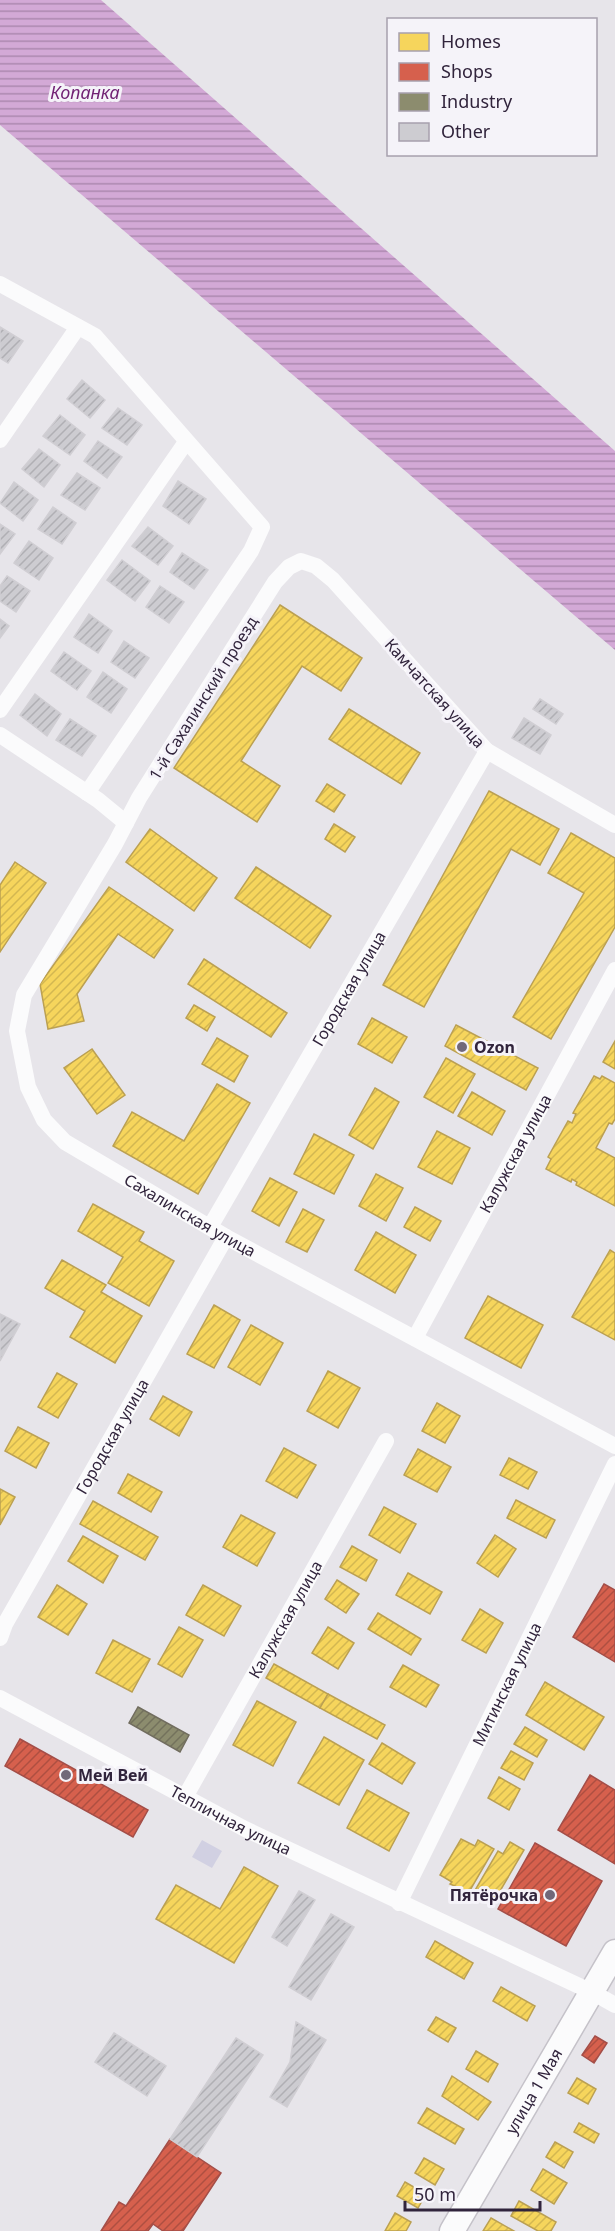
<svg xmlns="http://www.w3.org/2000/svg" width="615" height="2231" font-family="'Noto Sans',sans-serif">
<defs>
<pattern id="water-rules" width="6" height="5" patternUnits="userSpaceOnUse" patternTransform="scale(1.5)"><rect width="6" height="5" fill="#d3a9d6"/><path d="M0 2.5h6" fill="none" stroke="#ac89af"/></pattern>
<pattern id="homes-hatch" width="6" height="6" patternUnits="userSpaceOnUse" patternTransform="scale(1.5)"><rect width="6" height="6" fill="#f6d55c"/><path d="M-1 1l2-2M0 6l6-6M5 7l2-2" fill="none" stroke="#d3b751"/></pattern>
<pattern id="shops-hatch" width="6" height="6" patternUnits="userSpaceOnUse" patternTransform="scale(1.5)"><rect width="6" height="6" fill="#d6604d"/><path d="M-1 1l2-2M0 6l6-6M5 7l2-2" fill="none" stroke="#ae4f41"/></pattern>
<pattern id="industry-hatch" width="6" height="6" patternUnits="userSpaceOnUse" patternTransform="scale(1.5)"><rect width="6" height="6" fill="#8c8c6e"/><path d="M-1 1l2-2M0 6l6-6M5 7l2-2" fill="none" stroke="#73725c"/></pattern>
<pattern id="building-hatch" width="6" height="6" patternUnits="userSpaceOnUse" patternTransform="scale(1.5)"><rect width="6" height="6" fill="#cdccd1"/><path d="M-1 1l2-2M0 6l6-6M5 7l2-2" fill="none" stroke="#b0afb4"/></pattern>
</defs>
<rect width="100%" height="100%" fill="#e7e5ea"/>
<polygon fill="#d1d0e2" points="202,1840 222,1851 212,1868 192,1857"/>
<polygon fill="url(#water-rules)" points="0,0 101,0 615,451 615,650 0,125"/>
<g fill="url(#homes-hatch)" stroke="#bba052" stroke-width="1.5">
<polygon points="280,605 362,658 341,691 302,666 241,761 280,786 257,822 174,768"/>
<polygon points="349,709 420,753 401,784 329,739"/>
<polygon points="327,784 345,795 334,812 316,801"/>
<polygon points="489,791 559,829 540,865 511,849 424,1007 383,985"/>
<polygon points="334,824 355,837 345,852 325,839"/>
<polygon points="150,829 217,878 194,911 126,862"/>
<polygon points="571,833 615,858 615,927 551,1039 513,1017 584,893 548,873"/>
<polygon points="15,862 46,883 0,952 0,885"/>
<polygon points="256,867 331,916 310,948 235,898"/>
<polygon points="109,887 173,930 154,958 118,934 77,994 84,1021 48,1029 40,984"/>
<polygon points="204,959 287,1013 271,1037 188,984"/>
<polygon points="194,1005 215,1017 207,1031 186,1018"/>
<polygon points="372,1018 407,1037 392,1063 358,1044"/>
<polygon points="456,1025 538,1068 526,1090 445,1046"/>
<polygon points="217,1038 248,1056 234,1082 202,1064"/>
<polygon points="615,1041 615,1069 603,1062"/>
<polygon points="92,1049 125,1095 97,1114 64,1068"/>
<polygon points="446,1058 475,1074 453,1113 424,1097"/>
<polygon points="594,1076 600,1079 602,1076 615,1083 615,1119 612,1124 609,1123 596,1148 615,1158 615,1206 576,1185 577,1182 572,1179 571,1182 546,1169 551,1159 548,1157 568,1121 572,1123 576,1114 573,1113"/>
<polygon points="217,1084 250,1103 198,1194 113,1146 132,1112 184,1141"/>
<polygon points="375,1088 399,1102 373,1149 349,1135"/>
<polygon points="472,1092 505,1111 492,1135 458,1116"/>
<polygon points="437,1131 470,1148 452,1184 418,1167"/>
<polygon points="314,1134 354,1155 334,1194 294,1174"/>
<polygon points="376,1174 403,1188 386,1221 359,1206"/>
<polygon points="270,1178 297,1192 279,1226 252,1211"/>
<polygon points="93,1204 144,1232 139,1241 174,1261 149,1306 108,1283 123,1257 78,1231"/>
<polygon points="415,1207 441,1221 430,1241 404,1227"/>
<polygon points="303,1209 324,1220 307,1252 286,1242"/>
<polygon points="376,1232 416,1255 395,1293 355,1270"/>
<polygon points="610,1250 615,1253 615,1340 572,1317"/>
<polygon points="62,1260 106,1285 101,1292 142,1316 115,1363 70,1337 85,1311 45,1288"/>
<polygon points="488,1296 543,1325 521,1368 465,1338"/>
<polygon points="214,1305 240,1320 214,1368 187,1354"/>
<polygon points="251,1325 283,1343 260,1385 228,1367"/>
<polygon points="328,1371 360,1388 338,1428 307,1411"/>
<polygon points="57,1373 77,1384 58,1418 38,1407"/>
<polygon points="163,1396 192,1412 179,1436 150,1419"/>
<polygon points="437,1403 460,1416 445,1443 422,1431"/>
<polygon points="18,1427 49,1443 36,1468 5,1451"/>
<polygon points="284,1448 316,1465 297,1498 266,1481"/>
<polygon points="418,1449 451,1467 437,1492 404,1475"/>
<polygon points="509,1458 537,1472 528,1489 500,1475"/>
<polygon points="128,1474 162,1492 151,1512 118,1493"/>
<polygon points="0,1489 15,1497 0,1525"/>
<polygon points="516,1500 555,1520 546,1538 507,1518"/>
<polygon points="93,1501 158,1537 145,1560 80,1524"/>
<polygon points="384,1507 416,1524 400,1553 369,1535"/>
<polygon points="241,1515 275,1533 257,1566 223,1547"/>
<polygon points="495,1535 516,1549 498,1577 477,1563"/>
<polygon points="83,1536 118,1556 103,1583 68,1561"/>
<polygon points="352,1546 377,1560 366,1581 340,1567"/>
<polygon points="408,1573 442,1592 430,1614 396,1595"/>
<polygon points="337,1580 359,1594 346,1613 325,1599"/>
<polygon points="57,1585 87,1604 68,1635 38,1617"/>
<polygon points="203,1585 241,1606 224,1636 186,1615"/>
<polygon points="480,1609 503,1623 486,1653 462,1640"/>
<polygon points="378,1613 421,1639 411,1655 368,1629"/>
<polygon points="179,1627 203,1640 182,1677 158,1664"/>
<polygon points="328,1627 354,1643 338,1669 312,1653"/>
<polygon points="113,1640 150,1659 132,1692 96,1673"/>
<polygon points="274,1664 328,1694 320,1708 266,1678"/>
<polygon points="403,1665 439,1685 426,1707 390,1687"/>
<polygon points="545,1682 604,1717 584,1750 526,1715"/>
<polygon points="328,1694 385,1725 377,1739 320,1708"/>
<polygon points="257,1701 296,1722 273,1766 233,1745"/>
<polygon points="525,1727 547,1740 537,1757 514,1744"/>
<polygon points="324,1737 364,1760 339,1805 298,1783"/>
<polygon points="382,1743 415,1763 402,1784 369,1764"/>
<polygon points="511,1751 533,1763 524,1780 501,1768"/>
<polygon points="499,1777 520,1789 509,1810 488,1798"/>
<polygon points="367,1790 409,1813 389,1851 347,1828"/>
<polygon points="461,1839 475,1846 478,1840 494,1849 469,1892 450,1884 452,1882 440,1875"/>
<polygon points="510,1842 524,1850 493,1903 474,1892 498,1851 503,1854"/>
<polygon points="244,1867 278,1886 234,1963 156,1919 176,1885 220,1909"/>
<polygon points="435,1941 473,1963 464,1979 426,1957"/>
<polygon points="501,1987 535,2006 527,2021 493,2001"/>
<polygon points="436,2017 456,2028 448,2042 428,2030"/>
<polygon points="476,2051 498,2064 488,2082 466,2069"/>
<polygon points="452,2076 491,2102 478,2120 442,2096"/>
<polygon points="577,2078 596,2089 588,2104 568,2093"/>
<polygon points="427,2108 464,2129 455,2144 418,2123"/>
<polygon points="579,2123 599,2134 594,2143 574,2132"/>
<polygon points="555,2142 573,2152 564,2168 546,2157"/>
<polygon points="424,2158 444,2169 435,2185 415,2173"/>
<polygon points="543,2169 567,2183 554,2204 531,2190"/>
<polygon points="405,2182 426,2194 418,2208 397,2196"/>
<polygon points="519,2201 556,2222 551,2231 538,2231 511,2216"/>
<polygon points="395,2213 411,2222 406,2231 385,2231"/>
<polygon points="491,2218 514,2231 483,2231"/>
</g>
<g fill="url(#shops-hatch)" stroke="#a44e48" stroke-width="1.5">
<polygon points="604,1584 615,1590 615,1662 573,1637"/>
<polygon points="20,1739 148,1810 133,1837 5,1766"/>
<polygon points="590,1775 615,1790 615,1864 558,1830"/>
<polygon points="535,1843 602,1881 566,1946 498,1909"/>
<polygon points="595,2036 607,2043 594,2063 582,2055"/>
<polygon points="170,2139 221,2173 183,2231 163,2231 153,2224 148,2231 101,2231 119,2202 126,2206"/>
</g>
<polygon fill="url(#industry-hatch)" stroke="#716d5f" stroke-width="1.5" points="138,1707 189,1735 180,1752 129,1723"/>
<g fill="url(#building-hatch)" stroke="#d0ced3" stroke-width="1.5">
<polygon points="0,327 23,341 8,363 0,358"/>
<polygon points="82,380 105,400 90,418 67,399"/>
<polygon points="118,408 142,425 127,445 102,428"/>
<polygon points="60,415 85,435 70,455 43,436"/>
<polygon points="98,441 122,457 107,478 84,461"/>
<polygon points="39,449 60,465 44,487 22,469"/>
<polygon points="77,473 100,488 85,510 61,495"/>
<polygon points="178,481 206,499 189,524 163,506"/>
<polygon points="14,482 38,500 23,521 0,503"/>
<polygon points="53,507 76,523 62,544 38,529"/>
<polygon points="0,524 15,534 0,554"/>
<polygon points="148,527 173,546 158,565 132,546"/>
<polygon points="29,541 53,558 39,580 14,563"/>
<polygon points="182,553 208,570 194,589 170,572"/>
<polygon points="122,560 150,581 135,601 107,580"/>
<polygon points="7,576 30,591 16,612 0,601 0,586"/>
<polygon points="160,586 184,602 169,623 146,607"/>
<polygon points="89,614 112,631 98,653 74,637"/>
<polygon points="0,619 9,626 0,638"/>
<polygon points="124,641 149,658 135,678 111,662"/>
<polygon points="64,652 91,671 77,690 51,671"/>
<polygon points="103,672 127,689 111,713 87,697"/>
<polygon points="35,694 61,714 47,736 20,715"/>
<polygon points="540,699 563,714 556,724 533,709"/>
<polygon points="524,718 551,735 540,754 512,738"/>
<polygon points="70,719 96,736 82,756 56,740"/>
<polygon points="0,1314 20,1324 0,1361"/>
<polygon points="299,1891 315,1900 287,1946 272,1937"/>
<polygon points="331,1914 354,1927 311,2000 289,1987"/>
<polygon points="296,2022 326,2040 287,2107 270,2097 290,2062"/>
<polygon points="114,2033 166,2066 147,2096 95,2062"/>
<polygon points="236,2038 263,2055 197,2157 170,2139"/>
</g>
<g fill="none" stroke-linecap="round" stroke-linejoin="round">
<defs>
<g id="secondary">
<path id="s8" d="M452,2231L615,1952"/>
</g>
</defs>
<use href="#secondary" stroke="#c5c2c9" stroke-width="27"/>
<g stroke="#fbfbfc" stroke-width="16">
<polyline points="0,284 95,336 262,527 251,551 87,793"/>
<polyline points="0,440 78,327"/>
<polyline points="0,710 186,442"/>
<polyline points="0,735 98,800 126,823"/>
<path id="s1" d="M615,825L487,751L333,580L316,566L301,561L289,567L275,582L139,798L115,844L24,995L17,1031L28,1087L44,1120L65,1142L226,1237L615,1446"/>
<path id="s2" d="M210,1227L487,751"/>
<path id="s3" d="M415,1338L615,970"/>
<path id="s4" d="M0,1638L5,1624L226,1237"/>
<path id="s5" d="M0,1698L245,1829L592,1992L615,2005"/>
<path id="s6" d="M185,1797L386,1441"/>
<path id="s7" d="M399,1903L615,1464"/>
</g>
<use href="#secondary" stroke="#fbfbfc" stroke-width="24"/>
</g>
<g fill="#716879" stroke="#f5f3f9" stroke-width="2">
<circle cx="462" cy="1047" r="6"/>
<circle cx="66" cy="1775" r="6"/>
<circle cx="550" cy="1895" r="6"/>
</g>
<g text-anchor="middle" dominant-baseline="central" stroke-width="6" stroke-linejoin="round" paint-order="stroke">
<g font-size="16" fill="#31243c" stroke="#f5f3f9">
<text transform="translate(435 693) rotate(48)">Камчатская улица</text>
<text transform="translate(203 698) rotate(-58)">1-й Сахалинский проезд</text>
<text stroke="none"><textPath href="#s2" startOffset="276">Городская улица</textPath></text>
<text stroke="none"><textPath href="#s3" startOffset="210">Калужская улица</textPath></text>
<text stroke="none"><textPath href="#s1" startOffset="1239">Сахалинская улица</textPath></text>
<text stroke="none"><textPath href="#s4" startOffset="231">Городская улица</textPath></text>
<text stroke="none"><textPath href="#s6" startOffset="204">Калужская улица</textPath></text>
<text stroke="none"><textPath href="#s7" startOffset="244">Митинская улица</textPath></text>
<text stroke="none"><textPath href="#s5" startOffset="261">Тепличная улица</textPath></text>
<text stroke="none"><textPath href="#s8" startOffset="162">улица 1 Мая</textPath></text>
</g>
<g font-size="16" font-weight="bold" fill="#31243c" stroke="#f5f3f9" text-anchor="start">
<text x="474" y="1047">Ozon</text>
<text x="78" y="1775">Мей Вей</text>
<text x="538" y="1895" text-anchor="end">Пятёрочка</text>
</g>
<g font-size="18" font-style="italic" fill="#712274" stroke="#f5f3f9">
<text x="85" y="92">Копанка</text>
</g>
</g>
<rect x="387" y="18" width="210" height="138" fill="#f5f3f9" stroke="#a7a0ad" stroke-width="1.5"/>
<rect x="399" y="33" width="30" height="18" fill="#f6d55c" stroke="#a7a0ad" stroke-width="1.5"/>
<text x="441" y="48" font-size="18" fill="#31243c">Homes</text>
<rect x="399" y="63" width="30" height="18" fill="#d6604d" stroke="#a7a0ad" stroke-width="1.5"/>
<text x="441" y="78" font-size="18" fill="#31243c">Shops</text>
<rect x="399" y="93" width="30" height="18" fill="#8c8c6e" stroke="#a7a0ad" stroke-width="1.5"/>
<text x="441" y="108" font-size="18" fill="#31243c">Industry</text>
<rect x="399" y="123" width="30" height="18" fill="#cdccd1" stroke="#a7a0ad" stroke-width="1.5"/>
<text x="441" y="138" font-size="18" fill="#31243c">Other</text>
<path d="M405 2201v9h135v-9" fill="none" stroke="#31243c" stroke-width="3"/>
<text x="414" y="2201" font-size="18" fill="#31243c" stroke="#f5f3f9" stroke-width="4.5" paint-order="stroke">50 m</text>
</svg>
